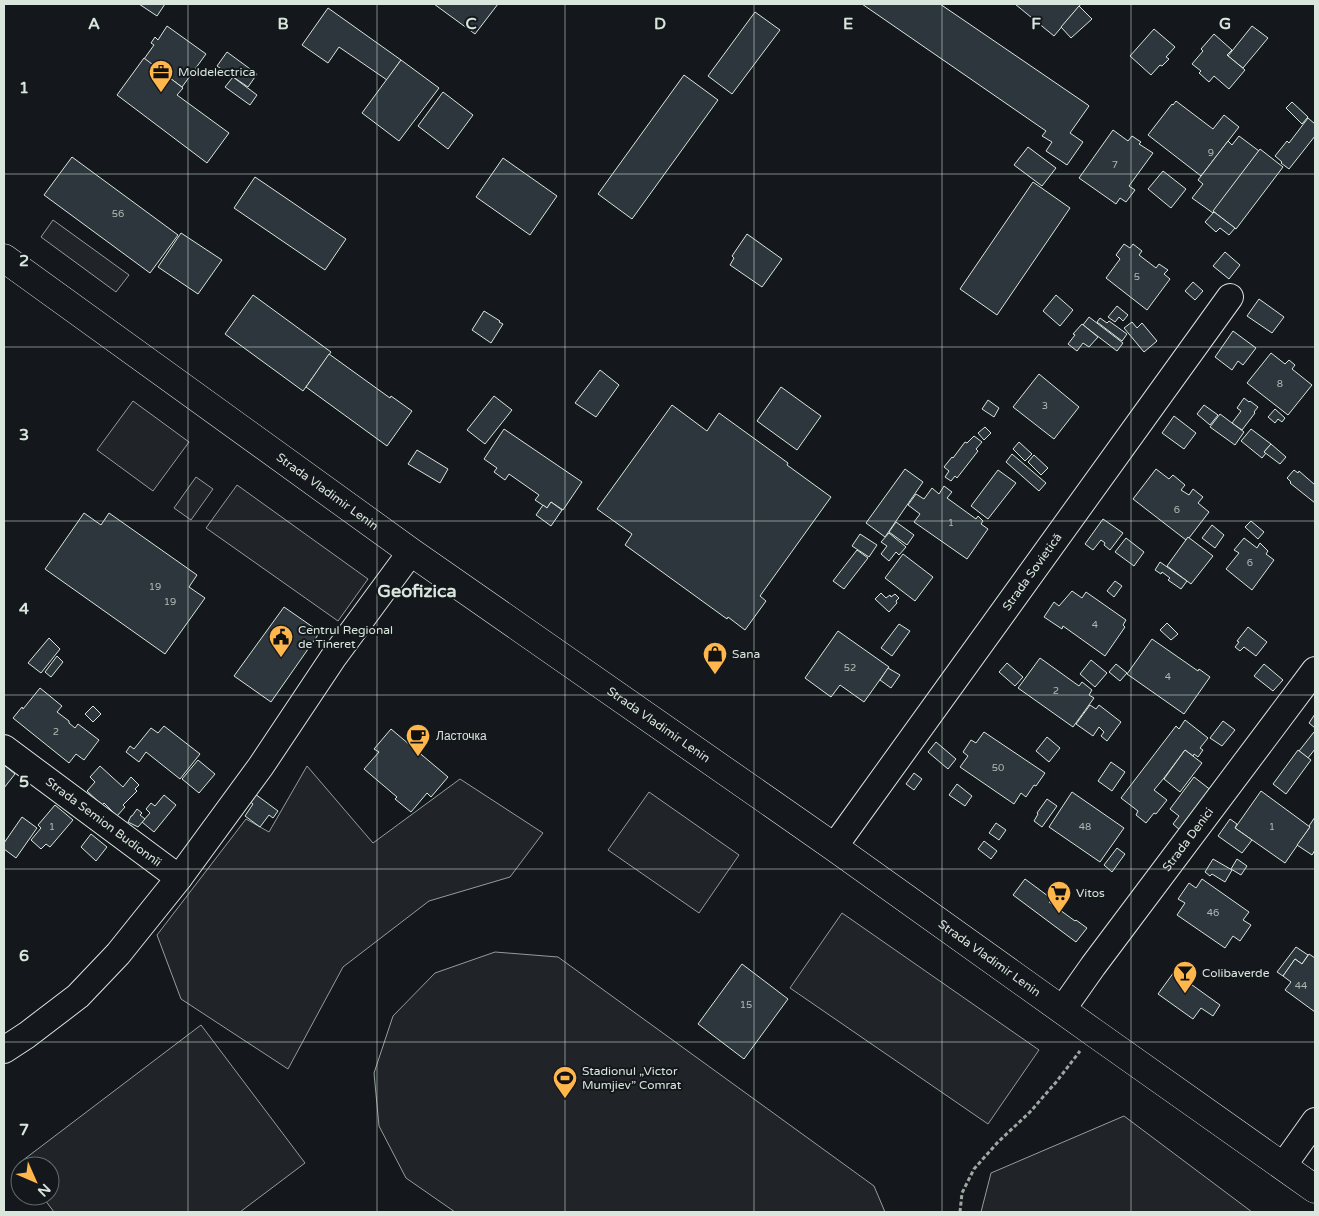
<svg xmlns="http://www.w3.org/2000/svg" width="1319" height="1216" font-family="'Varela Round',sans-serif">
<rect width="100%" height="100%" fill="#14181c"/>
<g fill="#202428" stroke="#939e99">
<polygon points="53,220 129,275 116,292 41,237"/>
<polygon points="133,401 189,442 153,491 97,450"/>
<polygon points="196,477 213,489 191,520 174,508"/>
<polygon points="237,485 368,579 338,621 206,528"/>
<polygon points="307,766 373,843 460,779 543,833 510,877 429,901 343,967 288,1069 181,999 157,935 246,819 269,832"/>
<polygon points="649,792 739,855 699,913 608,850"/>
<polygon points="842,913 1039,1050 988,1124 790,988"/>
<polygon points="495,952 558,957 874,1186 885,1212 455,1212 406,1178 379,1126 374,1073 393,1016 435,973"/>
<polygon points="201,1025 305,1163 240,1212 54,1212 42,1196 50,1196 50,1166 20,1166 20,1167 18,1164"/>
<polygon points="1124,1116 1252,1212 981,1212 991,1173"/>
</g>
<g fill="#2c363c" stroke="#d8e6dc">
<polygon points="139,4 165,4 157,16"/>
<polygon points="434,4 498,4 475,34"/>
<polygon points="862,4 940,4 1088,105 1089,106 1070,133 1083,142 1067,165 1046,151 1052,142 1042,136 1046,131"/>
<polygon points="1015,4 1081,4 1054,36"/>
<polygon points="1079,6 1092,19 1071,38 1061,27"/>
<polygon points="328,8 401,60 387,80 339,47 328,63 302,45"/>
<polygon points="755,12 780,30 732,94 708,76"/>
<polygon points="167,26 206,54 182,87 144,59 154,45 151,43 155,37 158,40"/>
<polygon points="1252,26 1268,38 1243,68 1228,56"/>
<polygon points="1154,29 1175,47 1166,57 1169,59 1162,66 1160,65 1151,75 1130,56"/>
<polygon points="1214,34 1232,50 1227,55 1245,70 1229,89 1214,76 1209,82 1199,73 1201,71 1192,64 1203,51 1201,49"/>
<polygon points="227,52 257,74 248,87 217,66"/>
<polygon points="144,58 183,88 177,95 229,133 207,163 117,95"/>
<polygon points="401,60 439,88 399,141 362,113"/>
<polygon points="684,75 718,100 632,219 598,194"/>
<polygon points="233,77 257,95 250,105 225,87"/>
<polygon points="443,92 473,115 448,149 418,126"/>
<polygon points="1176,101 1213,129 1224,115 1239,127 1201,176 1148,135 1172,104 1173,105"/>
<polygon points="1292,102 1308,117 1302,124 1286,108"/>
<polygon points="1308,118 1315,124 1315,136 1289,169 1281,163 1282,162 1275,156 1287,141 1289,143"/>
<polygon points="1113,130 1128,141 1132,136 1141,142 1139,144 1153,153 1129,186 1135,190 1126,202 1120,198 1116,204 1079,178"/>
<polygon points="1239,136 1259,151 1213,213 1192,198 1203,184 1198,180 1228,141 1232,145"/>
<polygon points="1028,147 1056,168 1042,186 1014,165"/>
<polygon points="1260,149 1283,167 1236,229 1213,211"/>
<polygon points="72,157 178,235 150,273 44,195"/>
<polygon points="503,158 557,196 530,235 476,197"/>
<polygon points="1163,171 1186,189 1171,208 1148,189"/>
<polygon points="255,177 346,239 325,270 234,208"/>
<polygon points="1033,182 1070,208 997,315 960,289"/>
<polygon points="1214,212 1235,228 1229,235 1220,228 1216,232 1205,222"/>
<polygon points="181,233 222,260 198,294 158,267"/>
<polygon points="747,234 782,259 762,287 730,265 734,258 732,256"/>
<polygon points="1124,244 1130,248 1133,244 1142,251 1139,255 1156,268 1159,264 1168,270 1164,274 1170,279 1147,310 1106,278 1120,259 1116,255"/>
<polygon points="1225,252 1240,265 1229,279 1213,266"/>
<polygon points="1193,282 1203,291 1195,300 1185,291"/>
<polygon points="253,295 331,352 303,391 225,334"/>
<polygon points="1056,295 1073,310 1060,326 1043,311"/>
<polygon points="1259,299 1284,317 1272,333 1247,316"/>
<polygon points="1117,306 1128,315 1123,321 1119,317 1115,322 1108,317"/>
<polygon points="484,311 500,321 499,322 503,324 491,343 472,330"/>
<polygon points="1089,317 1123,343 1117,351 1083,325"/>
<polygon points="1100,318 1107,323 1109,321 1127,334 1122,341 1097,322"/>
<polygon points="1132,322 1137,328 1142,323 1157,341 1144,352 1124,328"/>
<polygon points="1082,324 1098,337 1089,347 1083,343 1077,351 1068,344 1075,335 1073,334"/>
<polygon points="1233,331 1256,348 1243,365 1238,361 1232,370 1215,357"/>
<polygon points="1271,353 1285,364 1289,360 1295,365 1292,369 1312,385 1288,415 1247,383"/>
<polygon points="329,354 390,398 391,396 412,411 387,446 306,387"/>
<polygon points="600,370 619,385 596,417 575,403"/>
<polygon points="1039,374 1079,407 1054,439 1013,407"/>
<polygon points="781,387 821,416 797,450 757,421"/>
<polygon points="494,396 512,410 485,444 467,430"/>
<polygon points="1244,398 1249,402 1250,401 1258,407 1254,412 1255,413 1242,430 1232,423 1241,411 1237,408"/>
<polygon points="988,400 999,408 994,417 982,409"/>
<polygon points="672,405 707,431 719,413 788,463 787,465 831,497 760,596 766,601 745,630 728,617 727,619 625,545 632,534 597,509"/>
<polygon points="1204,405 1218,415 1210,425 1197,414"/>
<polygon points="1275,409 1285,418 1282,422 1278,419 1275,423 1268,417"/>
<polygon points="1220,414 1244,432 1235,445 1210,427"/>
<polygon points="1174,416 1196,433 1184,449 1162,433"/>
<polygon points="985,427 991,433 984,440 978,433"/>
<polygon points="504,429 582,482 563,510 551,502 547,508 535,500 539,495 509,474 505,480 494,472 497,468 484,459"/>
<polygon points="1251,429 1271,444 1264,452 1266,453 1262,458 1241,441"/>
<polygon points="974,436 982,442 976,449 978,451 957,478 955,476 951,481 945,477 949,471 944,467 952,457 953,458 965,442 967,443"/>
<polygon points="1019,442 1032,454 1025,461 1013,449"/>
<polygon points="1271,444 1286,457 1280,464 1264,452"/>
<polygon points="417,450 448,469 440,483 408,464"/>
<polygon points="1012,454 1046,483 1039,491 1006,462"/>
<polygon points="1034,455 1048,468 1041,475 1028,462"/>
<polygon points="905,469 923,482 885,537 866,523"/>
<polygon points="1156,469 1169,479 1173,475 1185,485 1181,490 1189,495 1193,489 1203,497 1198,503 1209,512 1189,538 1188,537 1186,540 1133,499"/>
<polygon points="998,470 1016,483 988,519 971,506"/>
<polygon points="1294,470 1298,473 1299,471 1315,485 1315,503 1290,483 1291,482 1287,478"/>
<polygon points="944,486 952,492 947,498 976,519 978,516 983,521 981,524 988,529 967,559 914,522 920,514 908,505 916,494 924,499 932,488 939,494"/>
<polygon points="551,502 562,510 551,526 536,515 543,505 547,508"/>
<polygon points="84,513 101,525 109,513 197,575 189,587 205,598 165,654 45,569"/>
<polygon points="1103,519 1123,533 1110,550 1104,545 1105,543 1101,540 1093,550 1085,544"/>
<polygon points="1251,521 1264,532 1258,539 1245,527"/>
<polygon points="896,522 914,535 907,545 889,532"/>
<polygon points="1212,525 1224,535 1215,548 1202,538"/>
<polygon points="889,533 906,547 899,555 896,552 889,561 881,554 887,546 881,542"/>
<polygon points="860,534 877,545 869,557 852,546"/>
<polygon points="1188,537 1213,556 1191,584 1167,566"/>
<polygon points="1126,538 1144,552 1134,566 1115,552"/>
<polygon points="1244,538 1257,548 1260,543 1268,551 1266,554 1274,560 1252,590 1226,569 1239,553 1234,550"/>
<polygon points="857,550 868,558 844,589 833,581"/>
<polygon points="903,554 933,577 915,601 885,578"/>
<polygon points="1160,562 1187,581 1181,589 1168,580 1170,578 1162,572 1161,574 1155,570"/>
<polygon points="1115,581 1122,586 1114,597 1107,591"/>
<polygon points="1072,591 1082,598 1086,592 1126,620 1123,625 1125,627 1105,656 1063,626 1062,629 1044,617 1054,602 1059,606"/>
<polygon points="881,593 886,598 890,595 891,597 895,594 899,598 896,601 897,603 889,612 875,599"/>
<polygon points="284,607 320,632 271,702 234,676"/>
<polygon points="1167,623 1178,634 1171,640 1160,630"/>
<polygon points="899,624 910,631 892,656 881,648"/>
<polygon points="1248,627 1267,642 1256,656 1244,647 1240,651 1235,647 1239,642 1237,641"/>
<polygon points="838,631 889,667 864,702 840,685 831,697 805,678"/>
<polygon points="49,638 60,649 41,673 28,663"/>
<polygon points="1152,639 1198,671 1199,669 1210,677 1184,714 1127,674"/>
<polygon points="57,656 63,662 51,677 45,672"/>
<polygon points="1040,658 1079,686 1082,682 1092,690 1089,695 1094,698 1073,727 1018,688"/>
<polygon points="1091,660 1107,673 1095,687 1080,674"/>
<polygon points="1007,663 1023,677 1015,686 999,672"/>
<polygon points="1116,664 1127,673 1120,681 1109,672"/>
<polygon points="1264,664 1283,680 1273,691 1254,676"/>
<polygon points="888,668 900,675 891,688 880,680"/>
<polygon points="40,688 62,706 57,712 69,721 69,723 75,728 78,724 99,740 84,760 76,754 69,763 13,718 22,707 23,709"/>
<polygon points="1090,705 1096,709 1099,705 1121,722 1107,741 1101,736 1104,732 1099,727 1093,736 1076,724"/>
<polygon points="93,706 101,714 93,722 85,714"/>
<polygon points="1315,714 1315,728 1309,723"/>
<polygon points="1185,720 1208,738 1200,748 1203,750 1198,757 1194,754 1193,756 1185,750 1164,778 1154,790 1167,800 1156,814 1154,813 1146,823 1136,815 1138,811 1121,798 1176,726 1179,729"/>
<polygon points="1223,721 1235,730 1222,746 1210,738"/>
<polygon points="164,726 200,754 180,779 146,752 139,762 126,752 130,746 134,749 151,728 158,733"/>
<polygon points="391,729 448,777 431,797 427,793 411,812 395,799 397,797 364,769 379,752 374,749"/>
<polygon points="984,732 1045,773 1036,786 1034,785 1026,797 1021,793 1014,804 960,767 968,756 963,752 971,740 976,743"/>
<polygon points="1314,732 1315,733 1315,749 1308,758 1299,751"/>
<polygon points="1047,737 1060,748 1049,762 1036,751"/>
<polygon points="936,742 956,759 948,769 928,752"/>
<polygon points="1185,750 1202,763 1180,792 1164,779"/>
<polygon points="1298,750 1311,760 1286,794 1273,784"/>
<polygon points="198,760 215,774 199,793 182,779"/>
<polygon points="1111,762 1125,772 1112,791 1098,781"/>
<polygon points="4,765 15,774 4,788"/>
<polygon points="100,766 123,787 131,777 139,785 135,789 137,791 123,805 125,807 117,816 104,803 102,805 87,791 95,782 90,777"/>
<polygon points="914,773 922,779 914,790 906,784"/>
<polygon points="1194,777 1212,791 1181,831 1173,824 1179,816 1170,809"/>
<polygon points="957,784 972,796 965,806 949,795"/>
<polygon points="1261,791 1310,827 1285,863 1235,828"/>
<polygon points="1072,792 1124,828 1100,862 1049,827"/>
<polygon points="255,794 278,811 273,818 269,815 260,827 245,816 253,804 250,802"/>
<polygon points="164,795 176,805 154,832 142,822 150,813 146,809 151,803 155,806"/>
<polygon points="1047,799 1057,806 1042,827 1034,821 1038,814 1037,813"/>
<polygon points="55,805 73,820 50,847 46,844 41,849 31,840 41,828 38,825"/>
<polygon points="137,809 142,813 140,815 145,819 138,827 128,822 131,816 132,816"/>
<polygon points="22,817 37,828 16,858 4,849 4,843"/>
<polygon points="1315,817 1315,850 1312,855 1297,845 1310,827 1309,826"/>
<polygon points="1230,819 1237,824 1235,828 1252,840 1242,853 1218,836"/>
<polygon points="996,823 1006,830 999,840 989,833"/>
<polygon points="91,834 107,847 96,861 81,847"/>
<polygon points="984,841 997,851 991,859 978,849"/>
<polygon points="1117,848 1125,854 1112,872 1104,865"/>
<polygon points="1213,859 1232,870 1225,882 1212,874 1210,876 1205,872"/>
<polygon points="1237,859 1247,866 1241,875 1231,869"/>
<polygon points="1025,879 1052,899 1049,902 1075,921 1076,920 1087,928 1076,942 1013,895"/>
<polygon points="1202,879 1249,912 1243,920 1251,925 1240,941 1233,936 1225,948 1177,915 1185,903 1178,899 1189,883 1196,888"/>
<polygon points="1296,947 1308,955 1302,964 1295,959 1283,976 1277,972"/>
<polygon points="1309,954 1315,958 1315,1012 1285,990 1291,982 1283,976 1295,959 1302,964"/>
<polygon points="742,964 788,999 744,1059 698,1024"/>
<polygon points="1174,972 1220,1005 1213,1016 1201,1008 1193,1019 1158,994"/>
</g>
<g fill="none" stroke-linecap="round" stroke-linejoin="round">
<defs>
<g id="minor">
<path id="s1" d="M4,748L179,878"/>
<path id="s2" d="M834,847L1230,297"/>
<path id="s3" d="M1062,1010L1093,966L1315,670"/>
<polyline points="4,1050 27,1035 78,996 118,954 179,878 261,766 333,658 411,552"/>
<polyline points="1283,1166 1315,1121"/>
</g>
<g id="major">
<path id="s4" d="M4,258L411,552L834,847L1093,1032L1315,1189"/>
</g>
</defs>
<use href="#minor" stroke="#d8e6dc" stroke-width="28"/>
<use href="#major" stroke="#d8e6dc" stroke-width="29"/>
<polyline stroke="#9da8a2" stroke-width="3" stroke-dasharray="4 2.5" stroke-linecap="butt" points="960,1212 962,1193 974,1169 998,1142 1030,1112 1057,1081 1080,1051"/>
<use href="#minor" stroke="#14181c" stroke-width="26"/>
<use href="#major" stroke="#14181c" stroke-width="28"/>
</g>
<path fill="none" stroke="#d8e6dc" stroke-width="1" stroke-opacity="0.55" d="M188,4V1212M377,4V1212M565,4V1212M754,4V1212M942,4V1212M1131,4V1212M4,174H1315M4,347H1315M4,521H1315M4,695H1315M4,869H1315M4,1042H1315"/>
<defs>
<symbol id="office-pin" viewBox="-11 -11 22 30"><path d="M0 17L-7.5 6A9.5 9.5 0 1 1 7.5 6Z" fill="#ffb74d" stroke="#14181c"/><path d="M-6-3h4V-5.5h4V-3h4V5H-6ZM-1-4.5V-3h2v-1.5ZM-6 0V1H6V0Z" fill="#111"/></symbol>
<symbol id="civic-pin" viewBox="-11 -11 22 30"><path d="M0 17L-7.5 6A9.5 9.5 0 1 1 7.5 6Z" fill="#ffb74d" stroke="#14181c"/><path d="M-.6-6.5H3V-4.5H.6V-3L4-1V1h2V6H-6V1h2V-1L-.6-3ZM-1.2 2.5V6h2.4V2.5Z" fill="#111"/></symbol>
<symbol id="shop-pin" viewBox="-11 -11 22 30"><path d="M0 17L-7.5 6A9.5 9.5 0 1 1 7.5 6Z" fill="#ffb74d" stroke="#14181c"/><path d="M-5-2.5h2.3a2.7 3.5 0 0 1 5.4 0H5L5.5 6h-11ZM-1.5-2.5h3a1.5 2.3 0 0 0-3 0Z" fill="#111"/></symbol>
<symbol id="cafe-pin" viewBox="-11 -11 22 30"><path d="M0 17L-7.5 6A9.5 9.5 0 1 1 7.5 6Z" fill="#ffb74d" stroke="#14181c"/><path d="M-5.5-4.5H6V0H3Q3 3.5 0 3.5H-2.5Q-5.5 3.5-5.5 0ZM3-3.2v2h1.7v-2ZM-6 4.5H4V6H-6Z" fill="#111"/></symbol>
<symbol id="supermarket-pin" viewBox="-11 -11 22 30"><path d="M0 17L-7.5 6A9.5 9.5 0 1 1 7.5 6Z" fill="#ffb74d" stroke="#14181c"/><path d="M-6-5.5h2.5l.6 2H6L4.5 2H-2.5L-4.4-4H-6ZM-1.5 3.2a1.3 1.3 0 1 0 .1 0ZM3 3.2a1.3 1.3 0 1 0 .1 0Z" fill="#111"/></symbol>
<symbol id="bar-pin" viewBox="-11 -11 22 30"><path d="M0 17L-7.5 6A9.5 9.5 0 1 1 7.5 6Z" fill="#ffb74d" stroke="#14181c"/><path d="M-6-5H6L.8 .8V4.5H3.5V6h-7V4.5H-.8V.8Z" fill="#111"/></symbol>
<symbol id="stadium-pin" viewBox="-11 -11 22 30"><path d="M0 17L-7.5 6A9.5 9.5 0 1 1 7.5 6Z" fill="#ffb74d" stroke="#14181c"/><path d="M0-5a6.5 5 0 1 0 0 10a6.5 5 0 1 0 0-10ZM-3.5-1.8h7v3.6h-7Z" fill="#111"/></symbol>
</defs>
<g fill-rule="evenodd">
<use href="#office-pin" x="147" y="58" width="28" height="38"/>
<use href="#civic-pin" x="267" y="623" width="28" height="38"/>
<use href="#shop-pin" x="701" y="640" width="28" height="38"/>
<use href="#cafe-pin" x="404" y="722" width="28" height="38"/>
<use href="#supermarket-pin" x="1045" y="879" width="28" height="38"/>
<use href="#bar-pin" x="1171" y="959" width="28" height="38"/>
<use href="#stadium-pin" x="551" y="1064" width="28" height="38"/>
</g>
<g text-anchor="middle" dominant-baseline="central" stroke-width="4" stroke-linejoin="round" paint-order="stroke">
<g font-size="10" fill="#adbab4">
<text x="1211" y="153">9</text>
<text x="1115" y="165">7</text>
<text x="118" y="214">56</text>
<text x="1137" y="277">5</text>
<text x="1280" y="384">8</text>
<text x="1045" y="406">3</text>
<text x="1177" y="510">6</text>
<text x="951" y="523">1</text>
<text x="1250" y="563">6</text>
<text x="155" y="587">19</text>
<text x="170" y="602">19</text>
<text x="1095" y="625">4</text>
<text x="850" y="668">52</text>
<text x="1168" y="677">4</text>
<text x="1056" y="691">2</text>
<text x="56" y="732">2</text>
<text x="998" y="768">50</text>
<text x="52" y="827">1</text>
<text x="1085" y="827">48</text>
<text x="1272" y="827">1</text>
<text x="1213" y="913">46</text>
<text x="1301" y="986">44</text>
<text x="746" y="1005">15</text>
</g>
<g font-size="12" fill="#d8e6dc" stroke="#14181c" text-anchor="start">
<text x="178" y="72">Moldelectrica</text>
<text x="298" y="630">Centrul Regional<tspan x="298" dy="14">de Tineret</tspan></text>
<text x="732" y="654">Sana</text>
<text x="436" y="736">Ласточка</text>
<text x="1076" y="893">Vitos</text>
<text x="1202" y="973">Colibaverde</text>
<text x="582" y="1071">Stadionul „Victor<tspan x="582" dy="14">Mumjiev” Comrat</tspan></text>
</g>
<g font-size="12" fill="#d8e6dc" stroke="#14181c">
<text stroke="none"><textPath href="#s4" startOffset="399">Strada Vladimir Lenin</textPath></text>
<text stroke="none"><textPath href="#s2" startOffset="339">Strada Sovietică</textPath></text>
<text stroke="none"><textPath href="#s4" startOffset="804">Strada Vladimir Lenin</textPath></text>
<text stroke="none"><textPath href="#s1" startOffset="124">Strada Semion Budionnîi</textPath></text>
<text stroke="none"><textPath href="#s3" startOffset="212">Strada Denici</textPath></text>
<text stroke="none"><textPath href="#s4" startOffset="1209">Strada Vladimir Lenin</textPath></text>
</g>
<g font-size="18" font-weight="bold" fill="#d8e6dc" stroke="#14181c">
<text x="417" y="591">Geofizica</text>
</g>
</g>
<g font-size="16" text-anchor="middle" font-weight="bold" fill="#d8e6dc" stroke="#14181c" stroke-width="4" stroke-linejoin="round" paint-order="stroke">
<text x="94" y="29">A</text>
<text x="283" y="29">B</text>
<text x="471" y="29">C</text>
<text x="660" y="29">D</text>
<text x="848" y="29">E</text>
<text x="1036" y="29">F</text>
<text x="1225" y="29">G</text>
<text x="24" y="93">1</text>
<text x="24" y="266">2</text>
<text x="24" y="440">3</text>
<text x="24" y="614">4</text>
<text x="24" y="787">5</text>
<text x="24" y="961">6</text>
<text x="24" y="1135">7</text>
</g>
<rect width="1319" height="1216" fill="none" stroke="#d8e6dc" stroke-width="10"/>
<g transform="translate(35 1181) rotate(135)"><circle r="24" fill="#14181c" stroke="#626a69"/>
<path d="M0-4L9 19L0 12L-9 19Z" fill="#ffb74d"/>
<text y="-8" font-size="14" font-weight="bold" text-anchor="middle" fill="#d8e6dc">N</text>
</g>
</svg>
